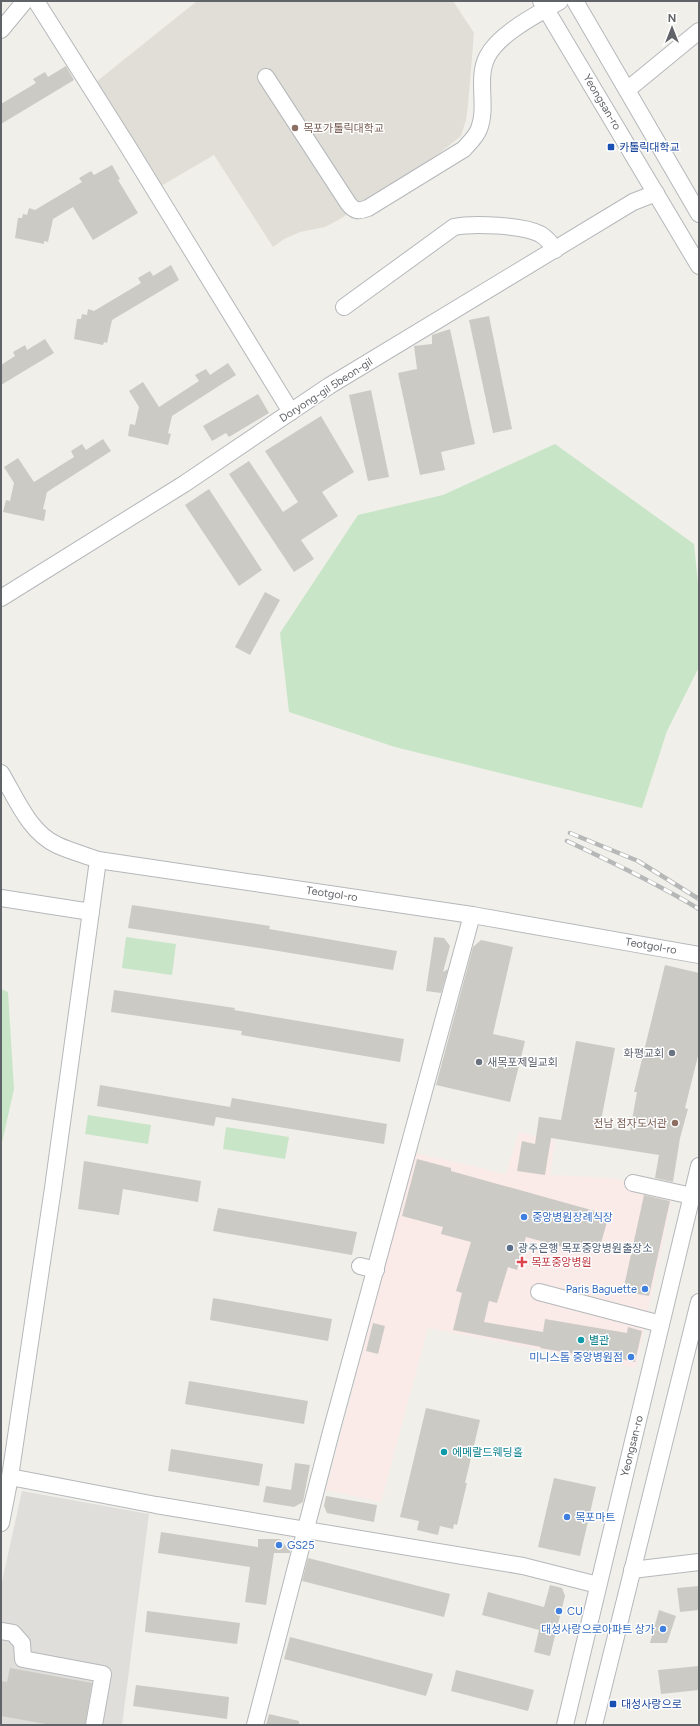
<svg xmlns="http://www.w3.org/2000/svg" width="700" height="1726" font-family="Figtree,'Noto Sans KR',sans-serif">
<rect width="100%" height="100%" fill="#f0efe9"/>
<polygon fill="#dfdedb" points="22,1491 149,1514 122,1725 1,1725 1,1586"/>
<polygon fill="#e0ded7" points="197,1 453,1 474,33 468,105 466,120 461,136 437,155 340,219 325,227 300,232 284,239 273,247 214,155 161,186 96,82"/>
<polygon fill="#faeae8" points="519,1132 555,1141 550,1175 610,1178 674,1189 636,1368 428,1328 381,1502 326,1490 403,1197 416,1153 506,1174"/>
<g fill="#c8e5c8">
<polygon points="555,444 694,544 699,593 699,667 667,731 642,808 395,747 289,712 280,633 358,515 443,495"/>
<polygon points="126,937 176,944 172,975 122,968"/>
<polygon points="1,989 8,992 14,1089 1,1147"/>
<polygon points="88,1115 151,1125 148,1144 85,1134"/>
<polygon points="226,1127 289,1137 285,1159 223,1149"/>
</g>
<g fill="#cccac5">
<polygon points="66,66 74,80 1,124 1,104 36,83 33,79 45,72 48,77"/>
<polygon points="112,165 120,179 118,180 138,213 93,240 73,207 53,219 48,242 44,241 44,244 15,238 18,218 22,218 23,214 27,215 29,208 35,210 82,182 79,178 91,171 94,175"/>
<polygon points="171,265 179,280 112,320 107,343 104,342 103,345 74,339 77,319 81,319 82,314 87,315 88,309 94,311 141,283 138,278 150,271 153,276"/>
<polygon points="489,316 512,429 493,433 469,320"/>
<polygon points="450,329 475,444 441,452 445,470 420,475 398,373 417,369 414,346 432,344 432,335"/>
<polygon points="45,339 54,353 1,385 1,365 15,356 13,352 25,345 27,350"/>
<polygon points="228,363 236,375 172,416 168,433 171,434 168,445 128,436 130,424 135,425 139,407 129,391 143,382 159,407 199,381 195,375 206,369 210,375"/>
<polygon points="371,390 389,477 368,481 349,395"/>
<polygon points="258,394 269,413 229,437 226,433 212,441 203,426"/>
<polygon points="321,416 354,472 322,492 338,516 301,540 314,559 294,572 229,474 249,461 283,512 298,502 265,451"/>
<polygon points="103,439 111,451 47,492 43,509 46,510 44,521 3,512 6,500 10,501 14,483 4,467 18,458 34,482 74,457 71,451 82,444 86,450"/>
<polygon points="209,489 262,570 239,586 185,505"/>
<polygon points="265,592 280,600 250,655 235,647"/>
<polygon points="132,905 270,926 269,929 397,951 393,970 266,949 128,928"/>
<polygon points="434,937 444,938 450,946 443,972 448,969 441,993 426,991"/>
<polygon points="481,940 513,947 493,1034 525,1041 510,1102 436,1085 473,947"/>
<polygon points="665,965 699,973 699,1052 685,1108 688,1109 680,1138 673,1182 655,1178 659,1155 551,1138 545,1175 517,1171 522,1141 535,1144 539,1117 561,1120 576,1041 615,1048 600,1126 630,1131 637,1092 634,1092"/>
<polygon points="114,990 235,1008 234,1010 404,1039 400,1062 241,1035 242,1031 111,1012"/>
<polygon points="100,1085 230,1107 232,1098 387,1124 384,1144 216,1117 214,1126 97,1106"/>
<polygon points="417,1159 451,1168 451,1171 609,1215 599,1250 586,1247 585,1253 526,1237 517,1270 508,1267 497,1303 489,1301 484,1322 543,1332 545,1319 627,1333 628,1327 642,1331 635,1362 617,1358 616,1361 540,1348 541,1347 453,1330 462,1293 456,1291 471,1242 441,1234 443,1227 402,1216"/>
<polygon points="84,1161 201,1181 198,1202 123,1189 119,1215 78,1209"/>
<polygon points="644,1195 670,1201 649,1296 627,1292 625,1282"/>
<polygon points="218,1208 357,1232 352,1255 213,1231"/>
<polygon points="213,1298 332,1319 328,1341 210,1320"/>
<polygon points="373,1323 385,1326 378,1354 366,1351"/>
<polygon points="189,1381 308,1401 304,1424 185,1404"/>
<polygon points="426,1408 480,1420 465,1483 467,1483 457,1525 454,1524 453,1529 440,1526 438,1535 417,1530 419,1521 400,1517"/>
<polygon points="171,1449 263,1464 259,1486 168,1471"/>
<polygon points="295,1463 310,1465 303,1502 294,1507 263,1502 266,1486 291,1490"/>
<polygon points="554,1478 596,1487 580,1556 538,1547"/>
<polygon points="326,1496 377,1505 374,1522 327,1513 324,1506"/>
<polygon points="161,1532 258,1547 258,1539 280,1539 290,1551 290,1553 274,1553 266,1605 245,1602 250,1567 158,1553"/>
<polygon points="308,1558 450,1594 444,1617 302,1581"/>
<polygon points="550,1585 562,1588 565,1596 550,1656 534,1652 539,1630 482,1615 488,1592 544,1607"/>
<polygon points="699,1586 699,1610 680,1612 677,1588"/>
<polygon points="659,1610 676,1616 667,1643 650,1643"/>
<polygon points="147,1611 240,1623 237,1644 145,1632"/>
<polygon points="290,1637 433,1674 426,1696 284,1659"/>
<polygon points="699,1666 699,1690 661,1694 658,1670"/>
<polygon points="10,1668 92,1683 85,1725 51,1725 1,1716 1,1681 7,1682"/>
<polygon points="456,1670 534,1690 528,1711 451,1691"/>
<polygon points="136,1685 229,1697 227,1719 133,1706"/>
<polygon points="269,1714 299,1721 299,1725 266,1725"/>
</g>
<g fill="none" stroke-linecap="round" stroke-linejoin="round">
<defs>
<g id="minor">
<polyline points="36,1 127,145 291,412"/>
<polyline points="541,1 699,266"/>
<polyline points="575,1 699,214"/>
<polyline points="1,30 25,1"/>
<path d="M266,77L348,203C354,211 358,212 368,208L464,149C469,143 476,137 479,129C488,106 476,79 487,57C499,33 538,14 560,1"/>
<polyline points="627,90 699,31"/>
<path d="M344,307L454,227C473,223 523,225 540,234C547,238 551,243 555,250"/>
<polyline points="1,598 184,484 329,386 633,202 656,193"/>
<path d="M1,773C16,798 29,832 57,845C70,851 85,855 98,860L472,915L699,955"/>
<polyline points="1,898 91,912"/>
<polyline points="633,1183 692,1196"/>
<polyline points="360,1266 376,1270"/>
<polyline points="539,1292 661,1324"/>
<polyline points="10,1477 156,1505 523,1566 598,1585"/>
<polyline points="1,1523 10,1477 53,1188 98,860"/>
<polyline points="632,1570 699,1562"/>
<polyline points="1,1631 13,1633 22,1643 23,1659 103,1674 94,1725"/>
<polyline points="255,1725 331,1432 472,915"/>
<polyline points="565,1725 699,1166"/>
<polyline points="594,1725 699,1302"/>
</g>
</defs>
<use href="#minor" stroke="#b5b8bb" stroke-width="18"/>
<use href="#minor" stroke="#fff" stroke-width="16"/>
<defs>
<g id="rail">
<polyline points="570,833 638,861 699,899"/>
<path d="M567,841C612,862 656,883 699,909"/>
</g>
</defs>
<use href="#rail" stroke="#b6b7b7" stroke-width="4.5"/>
<use href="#rail" stroke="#fff" stroke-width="3" stroke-dasharray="9" stroke-linecap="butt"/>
</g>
<g fill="#8d6e63" stroke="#fff" stroke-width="1.5">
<circle cx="295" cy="128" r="4"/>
<circle cx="675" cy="1123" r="4"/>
</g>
<g fill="#1a4fb4" stroke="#fff" stroke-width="1.5">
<rect x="607" y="143" width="8" height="8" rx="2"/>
<rect x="609" y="1700" width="8" height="8" rx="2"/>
</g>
<g fill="#6b7280" stroke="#fff" stroke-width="1.5">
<circle cx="672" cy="1053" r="4"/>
<circle cx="479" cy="1062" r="4"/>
</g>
<g fill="#3f7fe0" stroke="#fff" stroke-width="1.5">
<circle cx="524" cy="1217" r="4"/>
<circle cx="645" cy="1289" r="4"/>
<circle cx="631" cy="1357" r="4"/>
<circle cx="567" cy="1517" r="4"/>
<circle cx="279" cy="1545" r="4"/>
<circle cx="559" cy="1611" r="4"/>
<circle cx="663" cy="1629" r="4"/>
</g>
<circle fill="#5c6f8a" stroke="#fff" stroke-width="1.5" cx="510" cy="1248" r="4"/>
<path fill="#e0444e" stroke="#fff" stroke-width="1.5" d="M520 1256h4v4h4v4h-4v4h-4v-4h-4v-4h4z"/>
<g fill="#0f9aa8" stroke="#fff" stroke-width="1.5">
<circle cx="581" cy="1340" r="4"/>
<circle cx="444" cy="1452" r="4"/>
</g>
<g text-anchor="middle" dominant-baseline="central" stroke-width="3" stroke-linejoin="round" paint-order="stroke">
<g font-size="11" fill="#606367" stroke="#fff">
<text transform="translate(602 102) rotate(59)">Yeongsan-ro</text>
<text transform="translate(326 390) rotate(-33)">Doryong-gil 5beon-gil</text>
<text transform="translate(332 894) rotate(8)">Teotgol-ro</text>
<text transform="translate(651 946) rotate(10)">Teotgol-ro</text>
<text transform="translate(632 1446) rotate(-76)">Yeongsan-ro</text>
</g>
<g font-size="11" fill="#785e54" stroke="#fff" text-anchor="start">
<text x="303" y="128">목포가톨릭대학교</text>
<text x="667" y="1123" text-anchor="end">전남 점자도서관</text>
</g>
<g font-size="11" fill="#164399" stroke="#fff" text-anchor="start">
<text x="619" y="147">카톨릭대학교</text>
<text x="621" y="1704">대성사랑으로</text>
</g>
<g font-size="11" fill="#5b616d" stroke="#fff" text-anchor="end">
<text x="664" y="1053">화평교회</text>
<text x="487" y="1062" text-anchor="start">새목포제일교회</text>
</g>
<g font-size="11" fill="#366cbe" stroke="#fff" text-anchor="start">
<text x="532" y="1217">중앙병원장례식장</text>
<text x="637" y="1289" text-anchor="end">Paris Baguette</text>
<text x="623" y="1357" text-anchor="end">미니스톱 중앙병원점</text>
<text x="575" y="1517">목포마트</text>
<text x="287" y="1545">GS25</text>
<text x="567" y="1611">CU</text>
<text x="655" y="1629" text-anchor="end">대성사랑으로아파트 상가</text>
</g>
<g font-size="11" fill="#4e5e75" stroke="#fff" text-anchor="start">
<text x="518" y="1248">광주은행 목포중앙병원출장소</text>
</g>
<g font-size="11" fill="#be3a42" stroke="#fff" text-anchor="start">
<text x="531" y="1262">목포중앙병원</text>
</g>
<g font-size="11" fill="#0d838f" stroke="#fff" text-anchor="start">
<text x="589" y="1340">별관</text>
<text x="452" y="1452">에메랄드웨딩홀</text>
</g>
</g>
<rect width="700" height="1726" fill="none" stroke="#606367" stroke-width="4"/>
<g transform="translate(672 28)" stroke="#ffffff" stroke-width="3" paint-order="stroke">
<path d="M0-3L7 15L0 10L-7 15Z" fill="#606367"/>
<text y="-6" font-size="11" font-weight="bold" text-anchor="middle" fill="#606367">N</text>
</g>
</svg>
